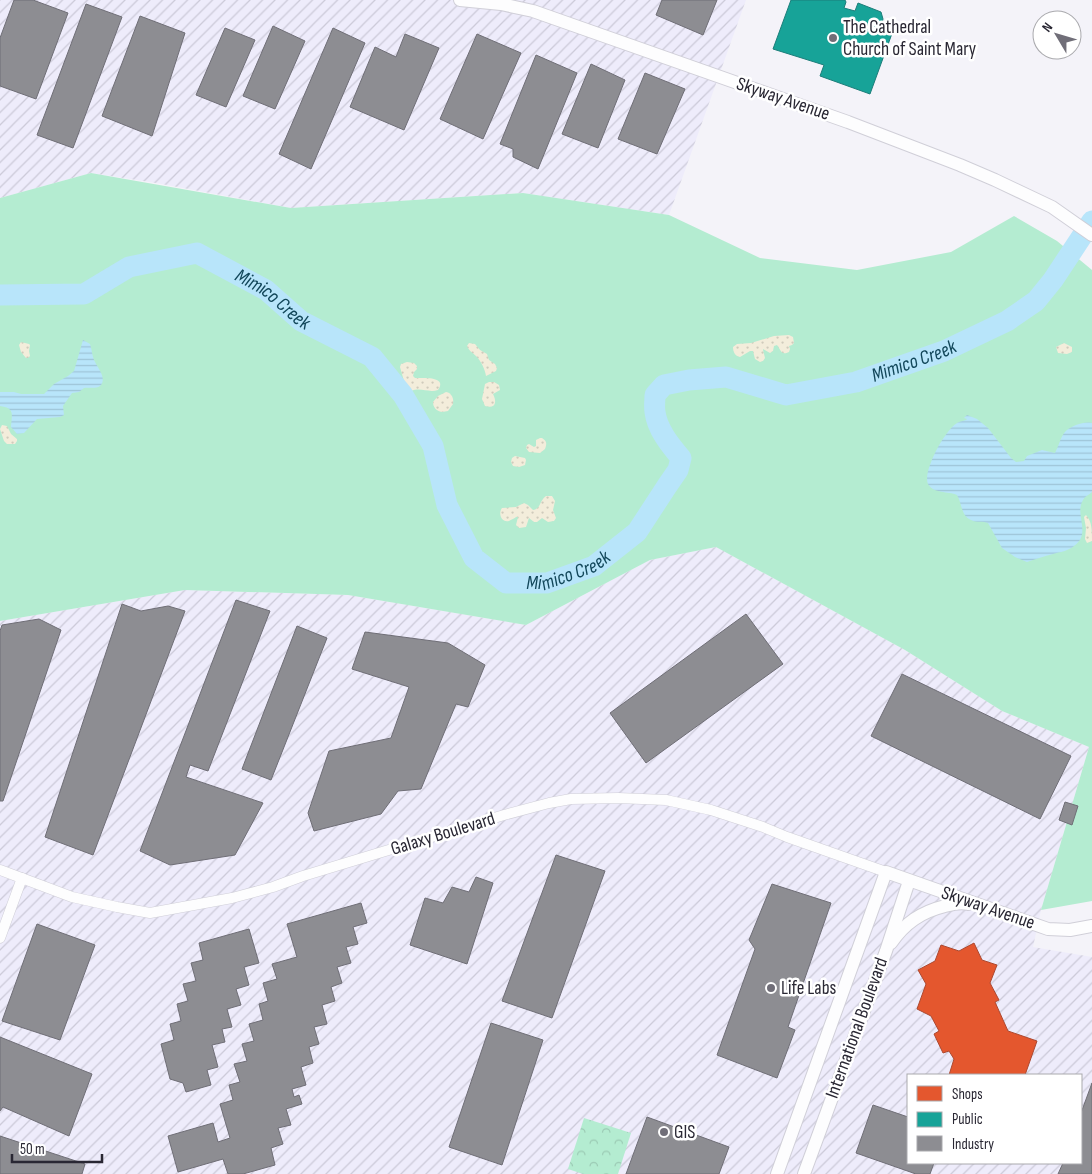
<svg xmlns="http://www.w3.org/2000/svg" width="1092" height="1174" font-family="'Sofia Sans Condensed',sans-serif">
<defs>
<pattern id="industrial-furrows" width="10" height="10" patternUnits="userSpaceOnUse" patternTransform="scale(1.25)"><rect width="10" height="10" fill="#eeecfb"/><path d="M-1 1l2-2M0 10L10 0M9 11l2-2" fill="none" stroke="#cccad8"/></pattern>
<pattern id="sand-dots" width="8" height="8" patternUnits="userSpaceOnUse" patternTransform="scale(1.25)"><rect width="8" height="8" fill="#f3eddb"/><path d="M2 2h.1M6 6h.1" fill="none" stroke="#d0cbbc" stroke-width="1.8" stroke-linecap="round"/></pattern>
<pattern id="park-crowns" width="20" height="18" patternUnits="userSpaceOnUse" patternTransform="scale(1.25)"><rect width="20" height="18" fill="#b4ecd1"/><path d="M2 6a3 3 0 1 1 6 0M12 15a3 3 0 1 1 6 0" fill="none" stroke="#9bcab4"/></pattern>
<pattern id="water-rules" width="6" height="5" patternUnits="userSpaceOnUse" patternTransform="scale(1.25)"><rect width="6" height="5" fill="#b8e5fa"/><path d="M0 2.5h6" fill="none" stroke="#9ec4d7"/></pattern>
</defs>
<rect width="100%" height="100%" fill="#f4f3f9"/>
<g fill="url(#industrial-furrows)" fill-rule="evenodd">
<polygon points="0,0 746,0 669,215 523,193 291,208 156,183 91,173 0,198"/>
<path d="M716,547L905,650L1002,711L1089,747L1041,910L1033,947L1092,957V1174H0V621L185,590L348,595L526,625L650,560ZM908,1075H1081V1163H908Z"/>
</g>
<polygon fill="#b4ecd1" points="91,173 291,208 523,193 669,215 760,258 857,270 951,252 1014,216 1057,241 1092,270 1092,901 1041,910 1089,747 1002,711 905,650 716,547 650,560 526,625 348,595 185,590 0,621 0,198"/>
<g fill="url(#sand-dots)">
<path d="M774,336L789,335L793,337L794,343L792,345L789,346L790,349L789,352C781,356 781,350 777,345L774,346L773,351L770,353L763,349V350L765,358L763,361L760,362L755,359L753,351H750L740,357C735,356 733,352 733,347L737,344L751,343Z"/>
<polygon points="21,342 29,344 30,345 29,351 30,356 28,358 26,358 21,352 19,345"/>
<path d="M469,343L475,344L480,350L487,354L489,360L495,364L497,368L496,371L486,376C485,369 481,361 476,356C472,352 469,351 467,346Z"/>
<polygon points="1064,343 1072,347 1072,352 1067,354 1058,353 1056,347"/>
<path d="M407,362L414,363L417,366V369L414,372L413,376L415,378C423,378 448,376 438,390C428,393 421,387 411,391L406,388L400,367L401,364Z"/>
<path d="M489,382H494L499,385L500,390L493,394C497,402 496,409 485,406L482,399L485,384Z"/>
<path d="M446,392C452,393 454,399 453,404L448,411L442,412C436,411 433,407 433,402L438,396Z"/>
<polygon points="2,425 7,426 11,434 17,439 17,441 15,444 7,444 4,441 0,429"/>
<path d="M540,438H542C547,441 547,444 545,449L540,453L529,452L526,448L527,445L529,444L534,447L536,446V440Z"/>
<polygon points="515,456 525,458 526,460 525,465 519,467 513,466 511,462 512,458"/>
<path d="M546,496H552L555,501L553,510L556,518L554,521L548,522L542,518L537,522H534L529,518L526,527L519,528L516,525L518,517H516C515,518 511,520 509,521C501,523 498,513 502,508L516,507L524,503L528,505L533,510C541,509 539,501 546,496Z"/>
<path d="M1086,515C1092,521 1092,531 1092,541L1087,543L1085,539L1086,528L1084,517Z"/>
</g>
<polygon fill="url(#park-crowns)" points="584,1118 631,1133 618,1174 583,1174 568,1169"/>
<g fill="url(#water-rules)">
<path d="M83,340L90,344C92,350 92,355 94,360C97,367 108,379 100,386C96,389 88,387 84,388L79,392L72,393L63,406L64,415L60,417L37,419L24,433L17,434L11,427C12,414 15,408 0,406V392H14L21,394H44L54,384L68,376L74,371Z"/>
<path d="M967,415L977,419L988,428L1011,458L1016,462L1024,461L1027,456L1042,450L1055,453C1062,440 1060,431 1076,425C1082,423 1086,422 1092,423V492C1089,495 1085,496 1083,500C1074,515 1092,533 1074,546C1068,551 1060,552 1053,554C1044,556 1036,559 1027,562L1015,557L1002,548L988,523C983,521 977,523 971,520C961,516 962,503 957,495C948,491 934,494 928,484C922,472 946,427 959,422C961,421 964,421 966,420L967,419L964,418Z"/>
</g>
<polygon fill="#e4572e" stroke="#ac4930" points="974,943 982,960 997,965 990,983 999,1000 995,1002 1008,1031 1037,1041 1025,1075 949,1075 954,1059 949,1051 943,1053 934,1034 939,1031 931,1016 917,1009 926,984 918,970 935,961 941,945 959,951"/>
<polygon fill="#17a398" stroke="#1c7e7a" points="791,0 845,0 846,2 844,8 855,11 858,3 881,12 883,19 882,23 894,28 870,94 820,76 824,65 773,49"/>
<g fill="#8d8d92" stroke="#6f6e76">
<polygon points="14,0 33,0 68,13 36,99 0,86 0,38"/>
<polygon points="662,0 717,0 703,35 656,15"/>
<polygon points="86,4 122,17 73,148 37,135"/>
<polygon points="140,16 185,33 152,136 102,116"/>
<polygon points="273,26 305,41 275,109 243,96"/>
<polygon points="225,28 255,40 226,107 196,95"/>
<polygon points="333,28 365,43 311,169 279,154"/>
<polygon points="405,34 439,48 404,130 350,107 375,47 396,57"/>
<polygon points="477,34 521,53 483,139 440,119"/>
<polygon points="536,55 577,73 538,169 513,157 513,149 500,144"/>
<polygon points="591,64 625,80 598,148 562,134"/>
<polygon points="645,73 685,89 657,154 618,139"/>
<polygon points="236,600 270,611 208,771 190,765 186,777 263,803 235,855 170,865 140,851"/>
<polygon points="122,604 141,611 168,606 185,611 93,855 45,837"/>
<polygon points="746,614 783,664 646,763 610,713"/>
<polygon points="39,619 61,630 3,801 0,801 0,631 2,625"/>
<polygon points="297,626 327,638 271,780 242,769"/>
<polygon points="365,632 448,643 485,665 468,707 456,704 421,789 398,791 381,814 314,831 308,813 329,751 391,738 409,687 352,669"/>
<polygon points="902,674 1071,756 1040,819 871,736"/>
<polygon points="1065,802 1078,806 1072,825 1059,820"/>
<polygon points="556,855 605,871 552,1018 502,1001"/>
<polygon points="476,877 493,883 467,964 410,945 425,898 443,903 452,887 469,892"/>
<polygon points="772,884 831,903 788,1027 795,1030 777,1078 717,1055 755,949 749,940"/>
<polygon points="361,903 367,923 353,927 358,944 346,947 351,963 337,967 342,983 331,987 335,1001 322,1005 327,1024 314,1027 319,1044 309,1047 313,1063 301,1067 306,1085 292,1089 294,1097 299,1095 302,1104 286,1109 291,1125 278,1128 283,1144 271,1148 275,1165 243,1174 228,1174 223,1159 178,1172 168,1136 213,1123 218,1142 230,1138 220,1104 233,1100 229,1085 240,1082 234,1064 247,1061 242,1044 254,1041 249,1024 263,1020 259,1004 268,1001 263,983 277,979 272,964 297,957 287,924"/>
<polygon points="37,924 95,945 60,1040 2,1021"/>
<polygon points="249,929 259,963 244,967 249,985 236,989 241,1005 227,1009 232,1027 222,1029 225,1042 212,1045 218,1067 207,1070 211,1085 186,1092 183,1083 170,1079 161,1044 174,1040 170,1024 181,1021 177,1004 188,1001 183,984 196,981 191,963 203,960 199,943"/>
<polygon points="491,1023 543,1040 502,1165 449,1147"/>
<polygon points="0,1037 92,1074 69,1136 3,1107 0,1111"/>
<polygon points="1092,1083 1092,1174 1058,1174 1063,1163 1081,1163 1081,1113"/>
<polygon points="873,1105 908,1117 908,1163 934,1163 930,1174 916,1174 856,1153"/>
<polygon points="647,1117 729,1147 719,1174 626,1174"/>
<polygon points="0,1136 85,1164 82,1174 0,1174"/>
</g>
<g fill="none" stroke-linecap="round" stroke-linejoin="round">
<path stroke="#b8e5fa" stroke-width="21" id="s1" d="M0,295L84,294L129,267L197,253L266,290L301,321L372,357L403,395L433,446L447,505L474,558L506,583H547L594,566L637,532L667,486L678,470L681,458C670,445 657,429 655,412C654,407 655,400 655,395L664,385L689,380L726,377L786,395L856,382L944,351L1007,321L1036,301L1053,280L1092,221"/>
<defs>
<g id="minor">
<polyline points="0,870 72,897 117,907 150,913 232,898 273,887 303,876 504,815 549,803 571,799 618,798 666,800 711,810 763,827 787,837 886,872"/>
<polyline points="0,938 22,878"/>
</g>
<g id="tertiary">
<polyline points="460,0 501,4 533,11 848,122 960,165 995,180 1052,207 1092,235"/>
<path d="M891,943C905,923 921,912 945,906C953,904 959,902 968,904"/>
<polyline points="777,1174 886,872 1048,929 1070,930 1092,926"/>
<polyline points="804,1174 886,951 909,881"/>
</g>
</defs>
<use href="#minor" stroke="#d0cfd8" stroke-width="11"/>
<use href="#tertiary" stroke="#d0cfd8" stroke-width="14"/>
<use href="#minor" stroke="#fdfdfe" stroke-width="10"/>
<use href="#tertiary" stroke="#fdfdfe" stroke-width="12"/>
</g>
<g fill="#706e78" stroke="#fff" stroke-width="2">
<circle cx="833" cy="38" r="5"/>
<circle cx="771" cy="988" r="5"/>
<circle cx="664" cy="1132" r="5"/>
</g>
<g text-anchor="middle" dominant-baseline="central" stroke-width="5" stroke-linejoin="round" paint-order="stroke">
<g font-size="19" fill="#292733" stroke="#fff" text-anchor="start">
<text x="843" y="27">The Cathedral<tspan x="843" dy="22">Church of Saint Mary</tspan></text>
<text x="781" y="988">Life Labs</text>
<text x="674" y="1132">GIS</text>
</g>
<g font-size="19" fill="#292733" stroke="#fff">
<text transform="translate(783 99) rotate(19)">Skyway Avenue</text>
<text transform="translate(443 834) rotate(-17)">Galaxy Boulevard</text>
<text transform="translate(988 908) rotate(19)">Skyway Avenue</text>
<text transform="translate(857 1028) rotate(-70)">International Boulevard</text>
</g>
<g font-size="20" font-style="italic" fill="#12475a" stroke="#fff">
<text stroke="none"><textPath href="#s1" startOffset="295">Mimico Creek</textPath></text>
<text stroke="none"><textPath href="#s1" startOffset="1254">Mimico Creek</textPath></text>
<text stroke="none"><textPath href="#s1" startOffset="744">Mimico Creek</textPath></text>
</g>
</g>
<rect x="907" y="1074" width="175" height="90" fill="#ffffff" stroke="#a9a9ad"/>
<rect x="917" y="1086" width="25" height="15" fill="#e4572e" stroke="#a9a9ad"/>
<text x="952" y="1099" font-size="15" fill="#292733">Shops</text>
<rect x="917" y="1112" width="25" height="15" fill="#17a398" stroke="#a9a9ad"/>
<text x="952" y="1124" font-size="15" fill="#292733">Public</text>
<rect x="917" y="1136" width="25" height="15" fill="#8d8d92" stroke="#a9a9ad"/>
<text x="952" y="1149" font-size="15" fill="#292733">Industry</text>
<g transform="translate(1057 35) rotate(308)"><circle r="24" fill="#ffffff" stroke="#a9a9ad"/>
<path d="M0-4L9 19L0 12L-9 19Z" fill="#706e78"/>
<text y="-8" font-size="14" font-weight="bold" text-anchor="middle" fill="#292733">N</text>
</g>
<path d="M12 1154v8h90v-8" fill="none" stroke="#292733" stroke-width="2.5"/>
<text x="20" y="1154" font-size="15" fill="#292733" stroke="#ffffff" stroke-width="4" paint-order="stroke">50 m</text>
</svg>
